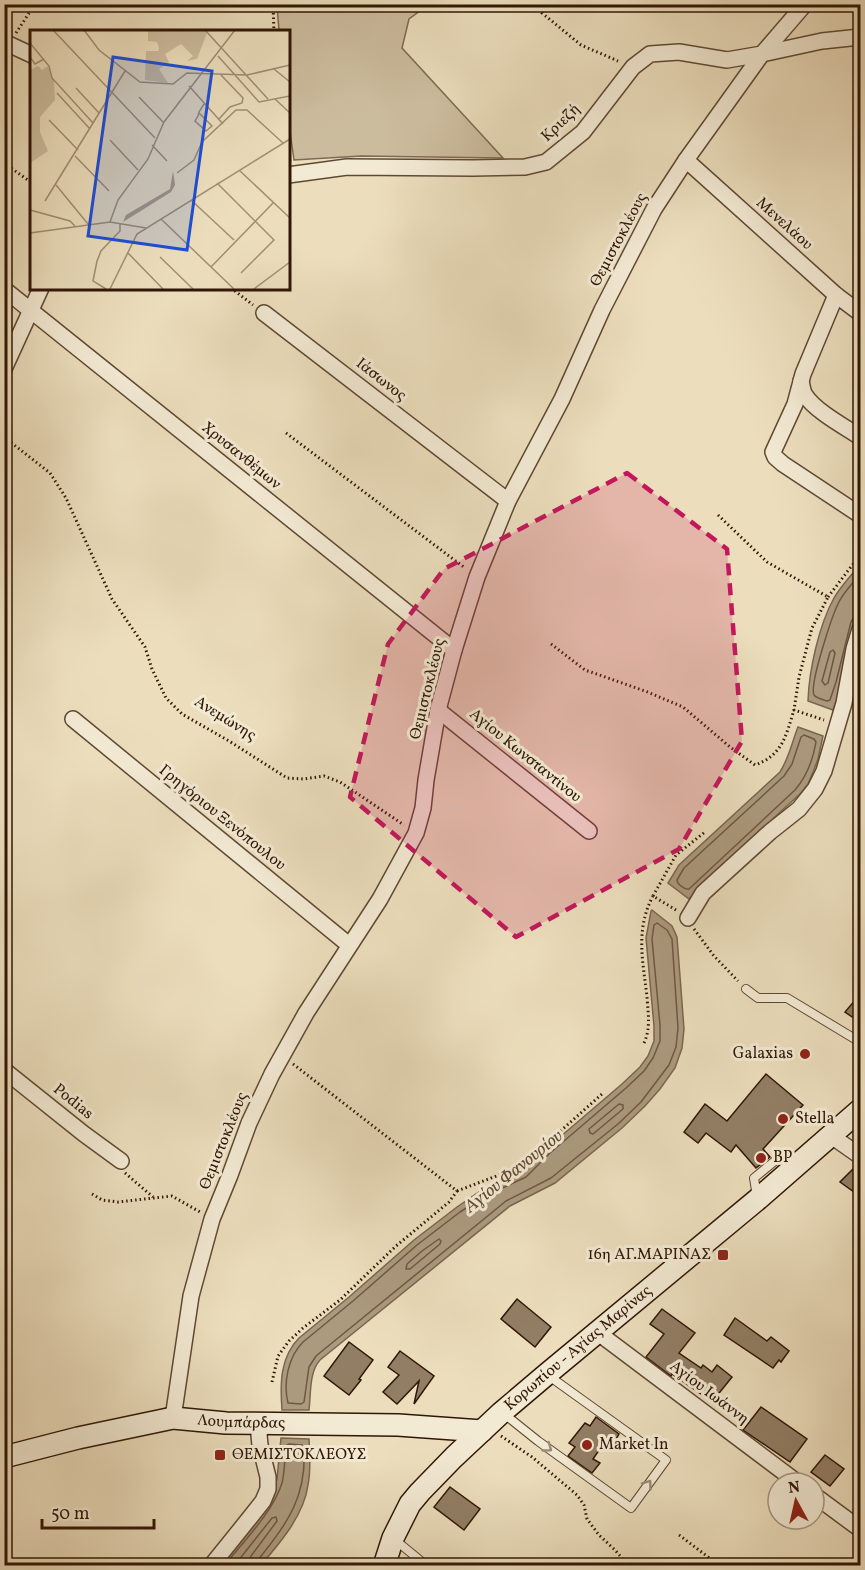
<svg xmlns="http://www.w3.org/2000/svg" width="865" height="1570" font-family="Vollkorn,serif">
<rect width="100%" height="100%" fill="#ecdebd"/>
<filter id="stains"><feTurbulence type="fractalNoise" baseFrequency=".00333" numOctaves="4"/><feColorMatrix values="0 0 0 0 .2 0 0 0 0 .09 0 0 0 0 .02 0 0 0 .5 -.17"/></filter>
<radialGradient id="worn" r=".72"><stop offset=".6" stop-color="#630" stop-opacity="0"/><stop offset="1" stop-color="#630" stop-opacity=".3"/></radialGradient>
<polygon fill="#ccbc9e" stroke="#7e6a52" stroke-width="1.5" points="277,5 428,5 409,19 402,48 503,158 361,156 294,160 288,117 288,32 279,31"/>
<g fill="#ac9a7f" stroke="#7a664f" stroke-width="1.5">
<path d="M860,565V617L856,624L842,684L833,710L808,701C809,670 819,625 834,598C841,586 851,575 860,565Z"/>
<path d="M798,727L823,736L818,759L813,772L808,784L800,794L704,882L689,899L668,883L679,865L780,772C789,758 792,742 798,727Z"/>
<path d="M652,910L672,926L677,937L684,1029L682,1048L675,1068L660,1089L645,1106L622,1128L555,1183L510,1206L320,1360C309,1372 311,1394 309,1410H282C280,1384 280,1357 299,1338L349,1297L414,1240L457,1207L482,1190L522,1172L546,1149L622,1084L640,1067L648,1056L654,1041V1026L646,938L651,911Z"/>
<path d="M281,1438L309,1439C310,1454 311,1470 308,1485C304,1515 280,1543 261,1565L217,1566L273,1490L277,1479Z"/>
</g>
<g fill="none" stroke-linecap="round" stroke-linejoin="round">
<g stroke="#6e5842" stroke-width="1.5">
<path d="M860,574C853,583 845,591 840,600C833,612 809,685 814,695C816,698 824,700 827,701L830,700L836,682L851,622L854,617L860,616"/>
<polygon points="833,650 835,653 828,683 825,685 822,681 830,652"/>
<path d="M804,735L814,739L816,742C813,760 807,776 795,790L689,889C685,890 677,884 677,880L684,868L784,776L792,764L801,737Z"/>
<path d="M657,923L667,930L672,939L678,1028L676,1047L669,1065L641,1102L618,1124L551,1178L506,1201L316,1356L309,1367L304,1402L301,1404L288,1403C283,1383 288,1357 303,1342L353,1301L417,1245L460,1212L485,1196L526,1177L550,1153L626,1088L644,1071L653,1058L660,1041V1025L652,939L654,925Z"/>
<polygon points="619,1104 623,1105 623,1109 593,1134 590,1133 589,1129"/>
<polygon points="439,1239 441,1241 440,1244 410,1269 406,1269 407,1264 422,1251"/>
<path d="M224,1566C243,1542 273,1512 282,1483C285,1471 284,1458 287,1445L289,1444L302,1445L304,1447C307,1497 288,1522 258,1560L257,1566"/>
<polyline points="234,1566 272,1518 276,1517 277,1521 251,1556 249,1566"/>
</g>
</g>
<g fill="#927e65" stroke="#301706" stroke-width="1.5">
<polygon points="861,993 861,1023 845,1012"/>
<polygon points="766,1074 803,1105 763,1149 770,1157 756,1168 736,1145 731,1152 706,1133 698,1143 684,1132 705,1104 727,1121"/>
<polygon points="857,1165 861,1166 861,1197 840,1182"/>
<polygon points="517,1299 551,1327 535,1347 501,1319"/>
<polygon points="662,1309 695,1333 679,1353 701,1368 703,1365 712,1372 717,1365 732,1377 716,1397 712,1393 708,1399 672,1374 671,1376 646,1357 664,1334 650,1324"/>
<polygon points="735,1318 767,1341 771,1337 789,1351 781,1362 779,1360 773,1368 724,1335"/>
<polygon points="349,1342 373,1360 359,1379 361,1380 349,1395 324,1376"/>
<polygon points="400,1351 434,1376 414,1404 419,1381 397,1404 383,1392 399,1375 388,1367"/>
<polygon points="761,1407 807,1439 790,1462 743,1430"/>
<polygon points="596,1417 619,1434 615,1441 608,1437 593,1459 600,1463 592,1473 568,1456 575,1447 569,1443 585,1423 590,1426"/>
<polygon points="825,1455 844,1469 830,1486 811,1472"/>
<polygon points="450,1487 480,1509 464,1530 434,1507"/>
</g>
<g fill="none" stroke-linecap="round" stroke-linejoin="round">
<defs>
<g id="lane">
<polyline points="746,989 758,998 787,998 860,1042"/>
<polyline points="757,1197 754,1178 776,1160 794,1162"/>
<polyline points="503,1413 538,1441 631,1508 666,1460 549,1376"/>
<polyline points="394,1539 427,1566"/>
</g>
<g id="street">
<polyline points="4,42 32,55"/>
<polyline points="686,160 836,295 860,313"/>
<polyline points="288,175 347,167 473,168 525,167 546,162 583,132 633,67 650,54 679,52 727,60 762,54 822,41 860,37"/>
<polyline points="4,289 454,650"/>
<polyline points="836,295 803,374 795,404 773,452 775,457 783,464 860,515"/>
<polyline points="264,313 508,501"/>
<polyline points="4,369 41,288"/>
<path d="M801,381C802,386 803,392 805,395C815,411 845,427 860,437"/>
<polyline points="438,710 589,831"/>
<polyline points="73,719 349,945"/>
<polyline points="688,918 703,893 770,832 799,809 815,789 824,771 844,703 854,649 860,629"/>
<polyline points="4,1070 84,1134 121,1161"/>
<polyline points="830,1135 860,1156"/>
<polyline points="597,1332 798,1483"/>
<polyline points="173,1418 191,1296 212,1219 230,1175 249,1123 272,1074 306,1013 380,899 416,833 423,808 426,780 438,710 454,650 477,577 508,501 562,399 602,310 654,209 686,160 762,54 805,4"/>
<polyline points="814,1495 860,1529"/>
<polyline points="211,1566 252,1515 263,1501 268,1489 268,1477 260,1445 259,1435 262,1423"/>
</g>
<g id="secondary">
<path id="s1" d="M4,1457L78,1438L173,1418L226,1423L398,1425L482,1431"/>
<path id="s2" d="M384,1566L393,1538L410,1504L420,1492L454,1457L501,1413L547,1374L758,1199L860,1110"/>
</g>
</defs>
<use href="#lane" stroke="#5f4934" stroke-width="10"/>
<use href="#street" stroke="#5f4934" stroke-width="18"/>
<use href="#secondary" stroke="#301706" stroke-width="24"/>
<g stroke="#301706" stroke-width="3" stroke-dasharray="1.5 3" stroke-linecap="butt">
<polyline points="273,4 274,32"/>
<polyline points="539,4 542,13 581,45 618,61"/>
<polyline points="16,33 35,4"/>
<polyline points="288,146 290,162"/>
<polyline points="4,163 32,183"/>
<polyline points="231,288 253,305"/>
<polyline points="286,433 465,568"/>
<polyline points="4,437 50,473 66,498 112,599 145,647 152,669 166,698 182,714 229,741 287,778 304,779 324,776 340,782 404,825"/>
<polyline points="718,515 767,562 828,597 812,628 799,677 794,710 824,720"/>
<polyline points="828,597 860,555"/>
<path d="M551,644L585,670L645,691L683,707L730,747L755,765C783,755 786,735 794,710"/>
<polyline points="676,910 653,896 676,855 705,832"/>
<polyline points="694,929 714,956 738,981"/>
<path d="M644,1043C651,1028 648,1013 647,997C643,961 635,930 653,896"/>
<polyline points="125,1173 153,1197"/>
<polyline points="457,1191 520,1167 602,1094"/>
<polyline points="92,1194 102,1200 118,1202 172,1196 200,1212"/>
<polyline points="272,1382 278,1356 289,1341 303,1328 340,1300 396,1246 449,1202 457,1191 293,1064"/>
<polyline points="501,1436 532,1457 577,1495 584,1505 587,1519 599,1535 615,1550 629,1566"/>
<polyline points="679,1535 720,1566"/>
</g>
<use href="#lane" stroke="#f3ead4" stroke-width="8"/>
<use href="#street" stroke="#f3ead4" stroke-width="15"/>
<use href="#secondary" stroke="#f3ead4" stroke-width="21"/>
</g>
<defs><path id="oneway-chevron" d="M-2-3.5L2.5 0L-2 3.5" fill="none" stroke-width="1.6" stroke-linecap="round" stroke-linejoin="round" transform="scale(1.5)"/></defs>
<g stroke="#9b8b77">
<use href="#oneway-chevron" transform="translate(548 1448) rotate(36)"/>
<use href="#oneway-chevron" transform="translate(648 1484) rotate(-54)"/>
</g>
<path fill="#c2185b" fill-opacity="0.2" stroke="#c2185b" stroke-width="4.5" stroke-dasharray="12 8" stroke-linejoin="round" d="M627,473L727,549L742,741L679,849L516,937L350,797L388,644L444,569Z"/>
<g fill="#8f2418" stroke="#f3ead4" stroke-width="2">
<circle cx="805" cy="1054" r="6"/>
<circle cx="783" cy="1119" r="6"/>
<circle cx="761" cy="1158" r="6"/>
<rect x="717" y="1249" width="12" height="12" rx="3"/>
<circle cx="587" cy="1445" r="6"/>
<rect x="214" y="1449" width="12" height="12" rx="3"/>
</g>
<g text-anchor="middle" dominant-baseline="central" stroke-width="6" stroke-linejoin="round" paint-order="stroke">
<g font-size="16" fill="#301706" stroke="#f3ead4">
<text transform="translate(561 123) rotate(-44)">Κριεζή</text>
<text transform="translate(784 224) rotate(42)">Μενελάου</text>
<text transform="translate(619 240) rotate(-62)">Θεμιστοκλέους</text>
<text transform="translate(381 380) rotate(38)">Ιάσωνος</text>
<text transform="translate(241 456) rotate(39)">Χρυσανθέμων</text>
<text transform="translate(428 689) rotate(-76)">Θεμιστοκλέους</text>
<text transform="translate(225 719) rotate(32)">Ανεμώνης</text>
<text transform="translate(525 756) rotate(39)">Αγίου Κωνσταντίνου</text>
<text transform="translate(222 818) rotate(39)">Γρηγόριου Ξενόπουλου</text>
<text transform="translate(73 1102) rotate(39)">Podias</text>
<text transform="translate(224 1141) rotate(-68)">Θεμιστοκλέους</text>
<text stroke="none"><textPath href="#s2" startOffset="297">Κορωπίου - Αγίας Μαρίνας</textPath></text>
<text transform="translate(709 1393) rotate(37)">Αγίου Ιωάννη</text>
<text stroke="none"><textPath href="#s1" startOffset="242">Λουμπάρδας</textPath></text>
</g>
<g font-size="16" fill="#301706" stroke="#f3ead4" text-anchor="start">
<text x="793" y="1054" text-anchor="end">Galaxias</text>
<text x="795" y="1119">Stella</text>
<text x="773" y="1158">BP</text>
<text x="711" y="1255" text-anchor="end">16η ΑΓ.ΜΑΡΙΝΑΣ</text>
<text x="599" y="1445">Market In</text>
<text x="232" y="1455">ΘΕΜΙΣΤΟΚΛΕΟΥΣ</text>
</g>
<g font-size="18" font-style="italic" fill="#624b36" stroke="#f3ead4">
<text transform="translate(514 1172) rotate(-39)">Αγίου Φανουρίου</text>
</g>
</g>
<g transform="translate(30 30)">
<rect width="260" height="260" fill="#ecdebd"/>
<path d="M118,0H174L177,3L167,29L157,31L163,26L151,14L135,24L139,32L129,39L138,53L115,50L116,21H128L129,18L127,12L118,11ZM8,36L12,40L18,36L24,51L25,70L10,87V102L18,121L0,133V40Z" fill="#ccbc9e"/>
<path d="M143,141L145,155L141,162L93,192L96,185L140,159Z" fill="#ac9a7f"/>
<path fill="none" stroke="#a18e74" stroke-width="1.5" d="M23,0L125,108M54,0L69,20L110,52L143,54L157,43L217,45L260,35M175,0L238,69M0,13L19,36L22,48L63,93M188,26L229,72L260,66M0,27L5,34L14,29M244,39L260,52M159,56L193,94M46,58L69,83M27,63L60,99M109,67L133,92M245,69L260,83M169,83L182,96L176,101L165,91L168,86L169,82L174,74M189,89L200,77L212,73L213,68L191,45M19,90L48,120M80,110L108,140M122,115L137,131M45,126L79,161M209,140L260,188M147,143L164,130L172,112L206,80H217L253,113M187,153L244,210L211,243M26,155L58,194M161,170L204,210M15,171L95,41M0,180L40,191L45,196M131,189L204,259M80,192L88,170L118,129L134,92L205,0M0,203L80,192L116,198M98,223L133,259M130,227L163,259M181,237L243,173M76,259L63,251L67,231L71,221L90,201V194M80,259L107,204L260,109M224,259L260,232"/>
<path fill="#1d4ed8" fill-opacity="0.15" stroke="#1d4ed8" stroke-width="3" d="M83,27L182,41L157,220L58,206Z"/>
<rect width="260" height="260" fill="none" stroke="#301706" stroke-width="3"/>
</g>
<rect width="865" height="1570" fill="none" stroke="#ecdebd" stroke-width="24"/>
<rect x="6" y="6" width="853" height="1558" fill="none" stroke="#301706" stroke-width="3"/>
<rect x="12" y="12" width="841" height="1546" fill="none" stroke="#301706" stroke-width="1.5"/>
<g transform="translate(796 1501) rotate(352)"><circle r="28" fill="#f3ead4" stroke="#a59682" stroke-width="1.5"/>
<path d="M0-4.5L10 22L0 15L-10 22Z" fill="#8f2418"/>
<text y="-9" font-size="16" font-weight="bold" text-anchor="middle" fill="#301706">N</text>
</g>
<path d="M42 1519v9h112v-9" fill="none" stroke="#301706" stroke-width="3"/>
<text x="51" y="1519" font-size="18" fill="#301706" stroke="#f3ead4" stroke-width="4.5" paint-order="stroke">50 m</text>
<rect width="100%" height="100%" filter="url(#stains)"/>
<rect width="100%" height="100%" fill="url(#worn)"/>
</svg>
